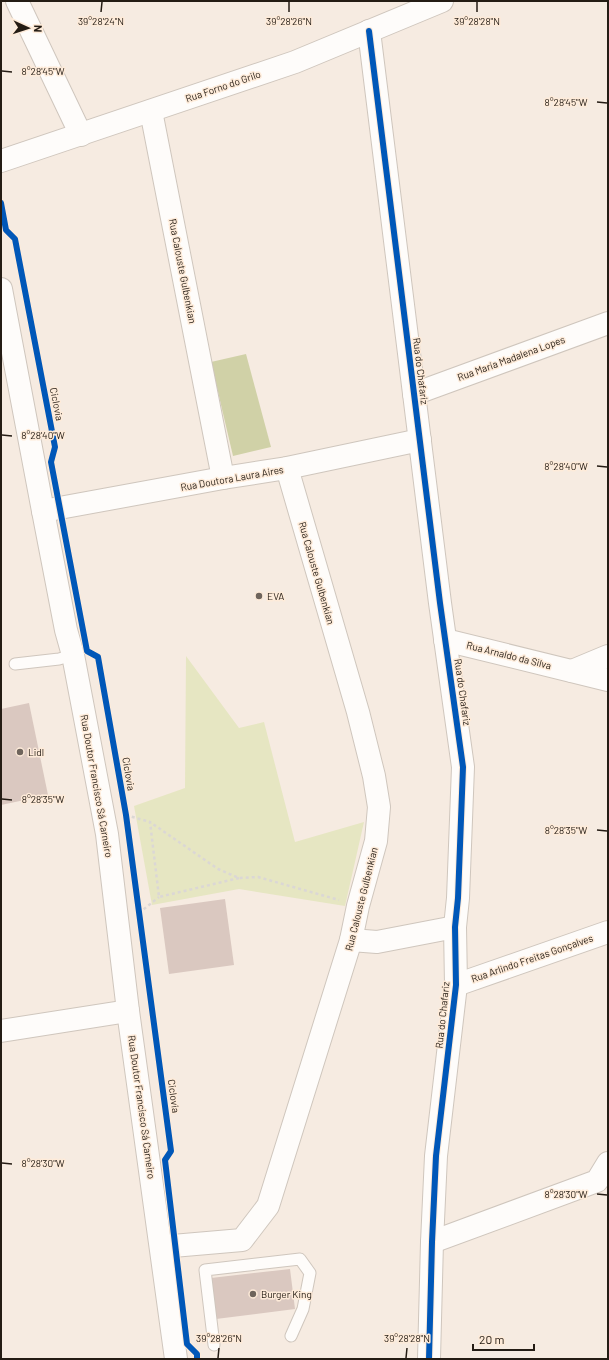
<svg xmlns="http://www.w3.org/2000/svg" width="609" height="1360" font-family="Barlow,sans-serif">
<rect width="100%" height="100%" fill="#f6ebe1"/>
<polygon fill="#e6e6c2" points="186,656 239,728 264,722 295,842 364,822 345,906 239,889 152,905 134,806 185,788"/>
<polygon fill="#d0d1a7" points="246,354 271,447 233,456 211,362"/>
<g fill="#dac8c0">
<polygon points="29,703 48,795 1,805 1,709"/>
<polygon points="225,899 234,965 169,974 160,908"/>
<polygon points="290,1269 295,1309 216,1319 211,1278"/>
</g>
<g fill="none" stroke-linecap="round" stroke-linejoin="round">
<defs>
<g id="service">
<polyline points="15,664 59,659 73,655"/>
<polyline points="214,1345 205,1270 300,1259 310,1273 303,1309 291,1336"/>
</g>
<g id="minor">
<polyline points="17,1 81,135"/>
<polyline points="369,31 440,603 463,767 458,898 455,927 456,985 436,1156 432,1242 429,1359"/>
<polyline points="151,111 223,478"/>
<polyline points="414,394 608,323"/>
<polyline points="43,511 223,478 287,468 420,440"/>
<polyline points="445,640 608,680"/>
<polyline points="572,671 608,656"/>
<polyline points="351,940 377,942 455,927"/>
<polyline points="456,985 608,932"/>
<polyline points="1,1031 128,1011"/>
<polyline points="432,1242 597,1181 608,1163"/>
<polyline points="161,1247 242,1240 268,1206 351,940 358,906 376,841 379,807 374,776 358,712 287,468"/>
</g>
<g id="tertiary">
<polyline points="1,161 295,62 442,1"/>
<polyline points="1,289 43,511 66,630 73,655 107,834 128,1011 176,1359"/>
</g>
</defs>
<use href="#service" stroke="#cfc6bd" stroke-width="13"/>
<use href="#minor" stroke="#cfc6bd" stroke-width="24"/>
<use href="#tertiary" stroke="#cfc6bd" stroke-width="24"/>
<g stroke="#dbd7d5" stroke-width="2.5" stroke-dasharray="3 3" stroke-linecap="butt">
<polyline points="126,815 150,822"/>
<polyline points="239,878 159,897 150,822 218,869 239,878 258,877 339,900"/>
<polyline points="139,913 159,897"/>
</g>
<use href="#service" stroke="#fefcfa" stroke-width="11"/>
<use href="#minor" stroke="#fefcfa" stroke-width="22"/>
<use href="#tertiary" stroke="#fefcfa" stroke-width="22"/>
<defs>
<g id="cycleway">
<polyline points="369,31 440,603 463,767 458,898 455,927 456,985 436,1156 432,1242 429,1359"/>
<polyline points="1,203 6,230 15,239 55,447 51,462 87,651 98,657 126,815 171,1151 165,1160 187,1344 197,1354 197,1359"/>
</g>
</defs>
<use href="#cycleway" stroke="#feebd9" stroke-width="8"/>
<use href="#cycleway" stroke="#0057b8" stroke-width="6"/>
</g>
<path fill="none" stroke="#241c14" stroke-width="1.5" d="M101,12L102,2M289,12V2M477,12V2M2,71L12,72M597,102L607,103M2,435L12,436M597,466L607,467M2,799L12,800M597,830L607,831M2,1163L12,1164M597,1194L607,1195M218,1358L219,1348M406,1358L407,1348"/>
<g fill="#6e645c" stroke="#feebd9" stroke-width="1.5">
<circle cx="259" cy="596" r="4"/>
<circle cx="20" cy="752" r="4"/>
<circle cx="253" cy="1294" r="4"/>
</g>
<g text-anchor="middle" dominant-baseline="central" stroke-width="3" stroke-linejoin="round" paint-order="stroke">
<g font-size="10" fill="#241c14" stroke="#feebd9">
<text transform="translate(223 86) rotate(-19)">Rua Forno do Grilo</text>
<text transform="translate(183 271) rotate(79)">Rua Calouste Gulbenkian</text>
<text transform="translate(511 358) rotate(-20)">Rua Maria Madalena Lopes</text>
<text transform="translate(421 371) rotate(83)">Rua do Chafariz</text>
<text transform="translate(57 404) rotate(79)">Ciclovia</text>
<text transform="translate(232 478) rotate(-10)">Rua Doutora Laura Aires</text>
<text transform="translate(317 573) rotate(74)">Rua Calouste Gulbenkian</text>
<text transform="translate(509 655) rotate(14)">Rua Arnaldo da Silva</text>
<text transform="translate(463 692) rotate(82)">Rua do Chafariz</text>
<text transform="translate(129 774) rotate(80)">Ciclovia</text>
<text transform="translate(97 786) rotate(80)">Rua Doutor Francisco Sá Carneiro</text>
<text transform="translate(361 899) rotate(-76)">Rua Calouste Gulbenkian</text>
<text transform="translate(532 958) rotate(-19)">Rua Arlindo Freitas Gonçalves</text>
<text transform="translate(442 1015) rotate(-84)">Rua do Chafariz</text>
<text transform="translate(174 1096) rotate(82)">Ciclovia</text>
<text transform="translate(142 1107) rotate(82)">Rua Doutor Francisco Sá Carneiro</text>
</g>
<g font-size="10" fill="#241c14" stroke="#feebd9" text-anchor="start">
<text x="267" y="596">EVA</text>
<text x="28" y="752">Lidl</text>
<text x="261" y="1294">Burger King</text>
</g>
</g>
<g font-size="10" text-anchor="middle" fill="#241c14" stroke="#feebd9" stroke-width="3" stroke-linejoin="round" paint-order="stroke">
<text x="101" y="25">39°28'24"N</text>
<text x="289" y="25">39°28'26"N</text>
<text x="477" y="25">39°28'28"N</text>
<text x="43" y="75">8°28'45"W</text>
<text x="566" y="106">8°28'45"W</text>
<text x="43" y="439">8°28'40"W</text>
<text x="566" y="470">8°28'40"W</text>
<text x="43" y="803">8°28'35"W</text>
<text x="566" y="834">8°28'35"W</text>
<text x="43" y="1167">8°28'30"W</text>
<text x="566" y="1198">8°28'30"W</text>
<text x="219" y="1342">39°28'26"N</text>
<text x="407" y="1342">39°28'28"N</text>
</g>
<rect width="609" height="1360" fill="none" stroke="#241c14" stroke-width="4"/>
<g transform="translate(28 28) rotate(93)" stroke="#feebd9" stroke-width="3" paint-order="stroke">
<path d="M0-3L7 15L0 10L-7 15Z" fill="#241c14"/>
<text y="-6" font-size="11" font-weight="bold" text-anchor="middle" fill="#241c14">N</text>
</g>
<path d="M473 1344v6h61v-6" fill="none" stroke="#241c14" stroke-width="2"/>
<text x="479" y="1344" font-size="12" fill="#241c14" stroke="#feebd9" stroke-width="3" paint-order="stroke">20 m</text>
</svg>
